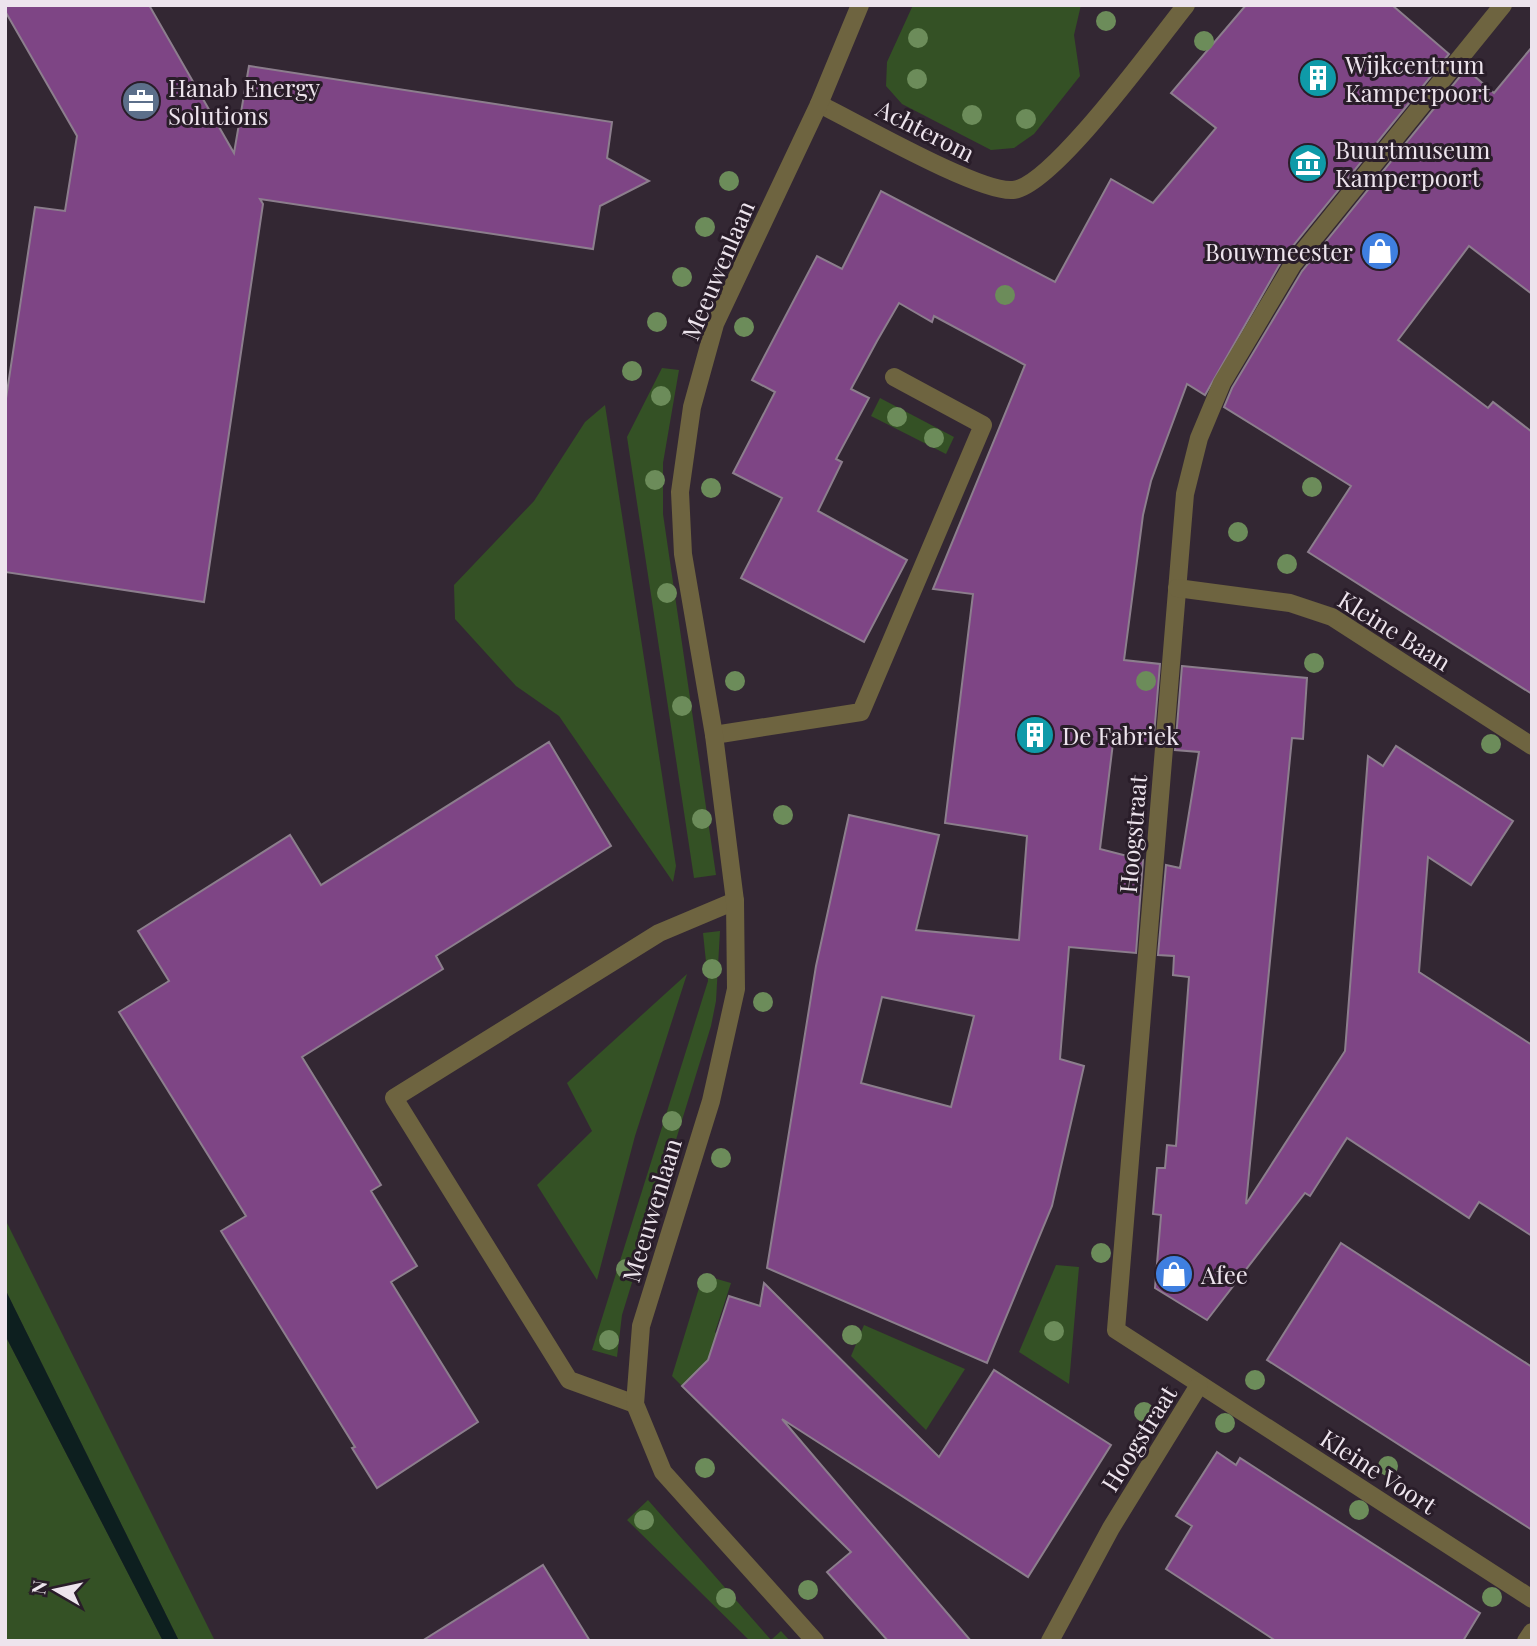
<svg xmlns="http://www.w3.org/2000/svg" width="1537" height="1646" font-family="'Playfair Display',serif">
<rect width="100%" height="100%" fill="#332733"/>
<g fill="#345125">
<polygon points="913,5 1081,5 1074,35 1080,76 1034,134 1014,148 991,150 902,104 886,86 887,62"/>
<polygon points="662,368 679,370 663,463 663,514 716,875 694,878 627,437"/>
<polygon points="880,398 954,437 946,454 871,416"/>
<polygon points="605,405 676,866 673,882 559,716 516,686 455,619 454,585 534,501 585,422"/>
<polygon points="720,931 716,1001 711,1026 622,1315 617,1357 592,1350 708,981 703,933"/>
<polygon points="687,974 635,1136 597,1280 537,1185 592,1131 567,1083"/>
<polygon points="5,1219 215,1641 179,1641 5,1289"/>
<polygon points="1056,1265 1079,1267 1069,1384 1019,1352"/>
<polygon points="703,1275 731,1283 715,1332 725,1342 682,1386 672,1376"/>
<polygon points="864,1325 965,1369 926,1430 851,1356"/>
<polygon points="5,1335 163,1641 5,1641"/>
<polygon points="648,1500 771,1640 781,1631 790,1641 750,1641 627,1520"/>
</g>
<polygon fill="#0d1f1f" points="5,1289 179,1641 163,1641 5,1335"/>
<g fill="#7e4585" stroke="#8c7e8d" stroke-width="2" fill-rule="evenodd">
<polygon points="5,5 149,5 234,153 249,66 612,122 607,158 649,181 600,206 593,249 260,199 263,204 204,602 5,572 5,405 35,207 65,211 77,136 5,11"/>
<path d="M1246,5H1392L1449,54L1284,257L1205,395L1187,384L1151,481L1143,515L1124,660L1160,664L1153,747L1113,743L1100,849L1143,860L1136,953L1069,947L1060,1059L1084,1066L1052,1206L987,1363L767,1268L816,966L849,815L939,835L916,930L1019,940L1027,836L945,823L973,594L933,589L1025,365L934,316L932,322L899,303L877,341L851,389L869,398L836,459L842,462L818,511L907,560L864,642L741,578L782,498L733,473L775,392L752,380L817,256L842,269L881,191L1055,282L1111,179L1153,203L1216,128L1171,93ZM882,997L974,1016L951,1107L861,1083Z"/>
<polygon points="1532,47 1532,294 1469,246 1398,340 1488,408 1493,402 1532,432 1532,694 1308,552 1351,486 1224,407 1232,388 1302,271 1466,69 1494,93"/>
<polygon points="1182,666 1307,678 1303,739 1292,738 1246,1204 1345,1051 1368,756 1383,766 1396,746 1513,821 1471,885 1428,857 1419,972 1532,1045 1532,1236 1479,1202 1469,1218 1347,1138 1310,1196 1305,1193 1207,1320 1155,1288 1161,1215 1153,1214 1157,1168 1165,1168 1167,1145 1176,1146 1189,977 1173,975 1174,956 1158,955 1166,865 1180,868 1199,752 1175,750"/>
<polygon points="549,742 611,846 436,956 443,969 302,1057 381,1185 371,1191 417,1266 391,1282 478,1422 377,1488 352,1448 355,1447 221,1231 246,1216 119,1012 169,981 138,931 290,835 321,885"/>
<polygon points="1341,1243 1532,1367 1532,1530 1267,1360"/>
<polygon points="764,1283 939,1457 994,1370 1111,1445 1028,1577 782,1419 971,1641 888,1641 827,1572 851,1552 682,1386 708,1360 729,1296 760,1306"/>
<polygon points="1217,1452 1236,1465 1240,1458 1480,1613 1463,1641 1276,1641 1166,1569 1192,1526 1176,1516"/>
<polygon points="543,1565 590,1641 422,1641"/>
</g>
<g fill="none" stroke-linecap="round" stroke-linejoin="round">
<polyline stroke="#6e6440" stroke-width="18" points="635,1404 569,1380 394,1098 659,933 735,901"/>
<g stroke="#6e6440" stroke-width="18">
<polyline points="1503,5 1293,264 1222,383 1199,438 1185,494 1116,1330 1532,1599"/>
<path d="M819,104C856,122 979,193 1013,190C1052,187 1157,41 1186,5"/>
<polyline points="1177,588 1290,603 1332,617 1532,746"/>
<polyline points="714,735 861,712 983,425 894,377"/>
<polyline points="815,1641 663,1472 635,1404 641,1326 711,1101 736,989 735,901 714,735 683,554 680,492 692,407 715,324 819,104 860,5"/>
<polyline points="1050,1641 1111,1528 1199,1385"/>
<polyline points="1526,1641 1532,1632"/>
</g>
</g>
<g fill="#6c8c5a">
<circle cx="1106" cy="21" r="10"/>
<circle cx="918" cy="38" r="10"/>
<circle cx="1204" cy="41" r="10"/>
<circle cx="917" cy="79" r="10"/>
<circle cx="972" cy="115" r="10"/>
<circle cx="1026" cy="119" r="10"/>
<circle cx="729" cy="181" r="10"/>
<circle cx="705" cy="227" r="10"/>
<circle cx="682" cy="277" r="10"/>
<circle cx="1005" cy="295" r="10"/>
<circle cx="657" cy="322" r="10"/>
<circle cx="744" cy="327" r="10"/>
<circle cx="632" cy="371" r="10"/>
<circle cx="661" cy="396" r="10"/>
<circle cx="897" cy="417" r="10"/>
<circle cx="934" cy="438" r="10"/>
<circle cx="655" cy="480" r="10"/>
<circle cx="1312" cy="487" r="10"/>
<circle cx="711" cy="488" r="10"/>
<circle cx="1238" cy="532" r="10"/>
<circle cx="1287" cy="564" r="10"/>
<circle cx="667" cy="593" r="10"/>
<circle cx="1314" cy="663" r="10"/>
<circle cx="735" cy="681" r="10"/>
<circle cx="1146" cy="681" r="10"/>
<circle cx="682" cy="706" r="10"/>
<circle cx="1491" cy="744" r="10"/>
<circle cx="783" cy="815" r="10"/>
<circle cx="702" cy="819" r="10"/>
<circle cx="712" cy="969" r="10"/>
<circle cx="763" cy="1002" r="10"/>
<circle cx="672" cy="1121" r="10"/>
<circle cx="721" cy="1158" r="10"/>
<circle cx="1101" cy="1253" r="10"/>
<circle cx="626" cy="1269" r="10"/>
<circle cx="707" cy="1283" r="10"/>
<circle cx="1054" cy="1331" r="10"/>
<circle cx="852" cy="1335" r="10"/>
<circle cx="609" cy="1340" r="10"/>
<circle cx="1255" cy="1380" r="10"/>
<circle cx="1144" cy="1412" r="10"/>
<circle cx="1225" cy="1423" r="10"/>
<circle cx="1388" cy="1466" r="10"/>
<circle cx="705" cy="1468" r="10"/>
<circle cx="1359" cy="1510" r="10"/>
<circle cx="644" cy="1520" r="10"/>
<circle cx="808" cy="1590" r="10"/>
<circle cx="1492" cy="1597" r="10"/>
<circle cx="726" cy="1598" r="10"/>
</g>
<defs>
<symbol id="building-disc" viewBox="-11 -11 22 22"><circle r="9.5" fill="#0f9aa8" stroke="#291d29"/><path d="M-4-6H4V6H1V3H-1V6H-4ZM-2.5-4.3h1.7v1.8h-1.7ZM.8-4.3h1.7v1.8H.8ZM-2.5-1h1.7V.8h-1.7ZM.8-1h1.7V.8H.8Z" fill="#fff"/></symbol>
<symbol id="office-disc" viewBox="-11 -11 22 22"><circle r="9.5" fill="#5c6f8a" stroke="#291d29"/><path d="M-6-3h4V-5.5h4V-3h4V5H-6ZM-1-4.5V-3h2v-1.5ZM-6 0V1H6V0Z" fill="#fff"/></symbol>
<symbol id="museum-disc" viewBox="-11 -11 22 22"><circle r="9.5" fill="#0f9aa8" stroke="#291d29"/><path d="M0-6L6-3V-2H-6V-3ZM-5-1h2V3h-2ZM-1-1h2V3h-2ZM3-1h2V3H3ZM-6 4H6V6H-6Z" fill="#fff"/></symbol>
<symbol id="shop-disc" viewBox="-11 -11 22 22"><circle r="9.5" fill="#3f7fe0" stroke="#291d29"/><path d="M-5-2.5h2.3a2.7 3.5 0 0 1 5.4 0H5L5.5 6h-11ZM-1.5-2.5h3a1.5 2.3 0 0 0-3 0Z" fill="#fff"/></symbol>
</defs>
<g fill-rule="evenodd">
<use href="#building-disc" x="1296" y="56" width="44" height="44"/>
<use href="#office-disc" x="119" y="79" width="44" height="44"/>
<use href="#museum-disc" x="1286" y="141" width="44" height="44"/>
<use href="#shop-disc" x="1358" y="229" width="44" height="44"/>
<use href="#building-disc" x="1013" y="713" width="44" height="44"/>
<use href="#shop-disc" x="1152" y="1252" width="44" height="44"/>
</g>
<g text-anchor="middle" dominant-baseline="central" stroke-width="6" stroke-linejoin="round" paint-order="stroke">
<g font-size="24" fill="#ede4ed" stroke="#291d29" text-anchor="start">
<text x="1345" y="64">Wijkcentrum<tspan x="1345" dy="28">Kamperpoort</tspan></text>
<text x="168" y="87">Hanab Energy<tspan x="168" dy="28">Solutions</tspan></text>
<text x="1335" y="149">Buurtmuseum<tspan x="1335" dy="28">Kamperpoort</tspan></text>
<text x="1353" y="251" text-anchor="end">Bouwmeester</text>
<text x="1062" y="735">De Fabriek</text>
<text x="1201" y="1274">Afee</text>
</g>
<g font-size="24" fill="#ede4ed" stroke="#291d29">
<text transform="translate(926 130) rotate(27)">Achterom</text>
<text transform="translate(717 270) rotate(-67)">Meeuwenlaan</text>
<text transform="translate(1395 630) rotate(32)">Kleine Baan</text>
<text transform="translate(1132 834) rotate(-85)">Hoogstraat</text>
<text transform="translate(651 1210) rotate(-73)">Meeuwenlaan</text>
<text transform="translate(1138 1438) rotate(-58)">Hoogstraat</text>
<text transform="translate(1379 1471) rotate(33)">Kleine Voort</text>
</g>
</g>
<rect width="1537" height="1646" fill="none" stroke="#ede4ed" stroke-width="14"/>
<g transform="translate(56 1590) rotate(279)" stroke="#291d29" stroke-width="5" paint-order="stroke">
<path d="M0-5L12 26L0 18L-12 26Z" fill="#ede4ed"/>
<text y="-10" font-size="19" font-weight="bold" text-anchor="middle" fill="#ede4ed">N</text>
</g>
</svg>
